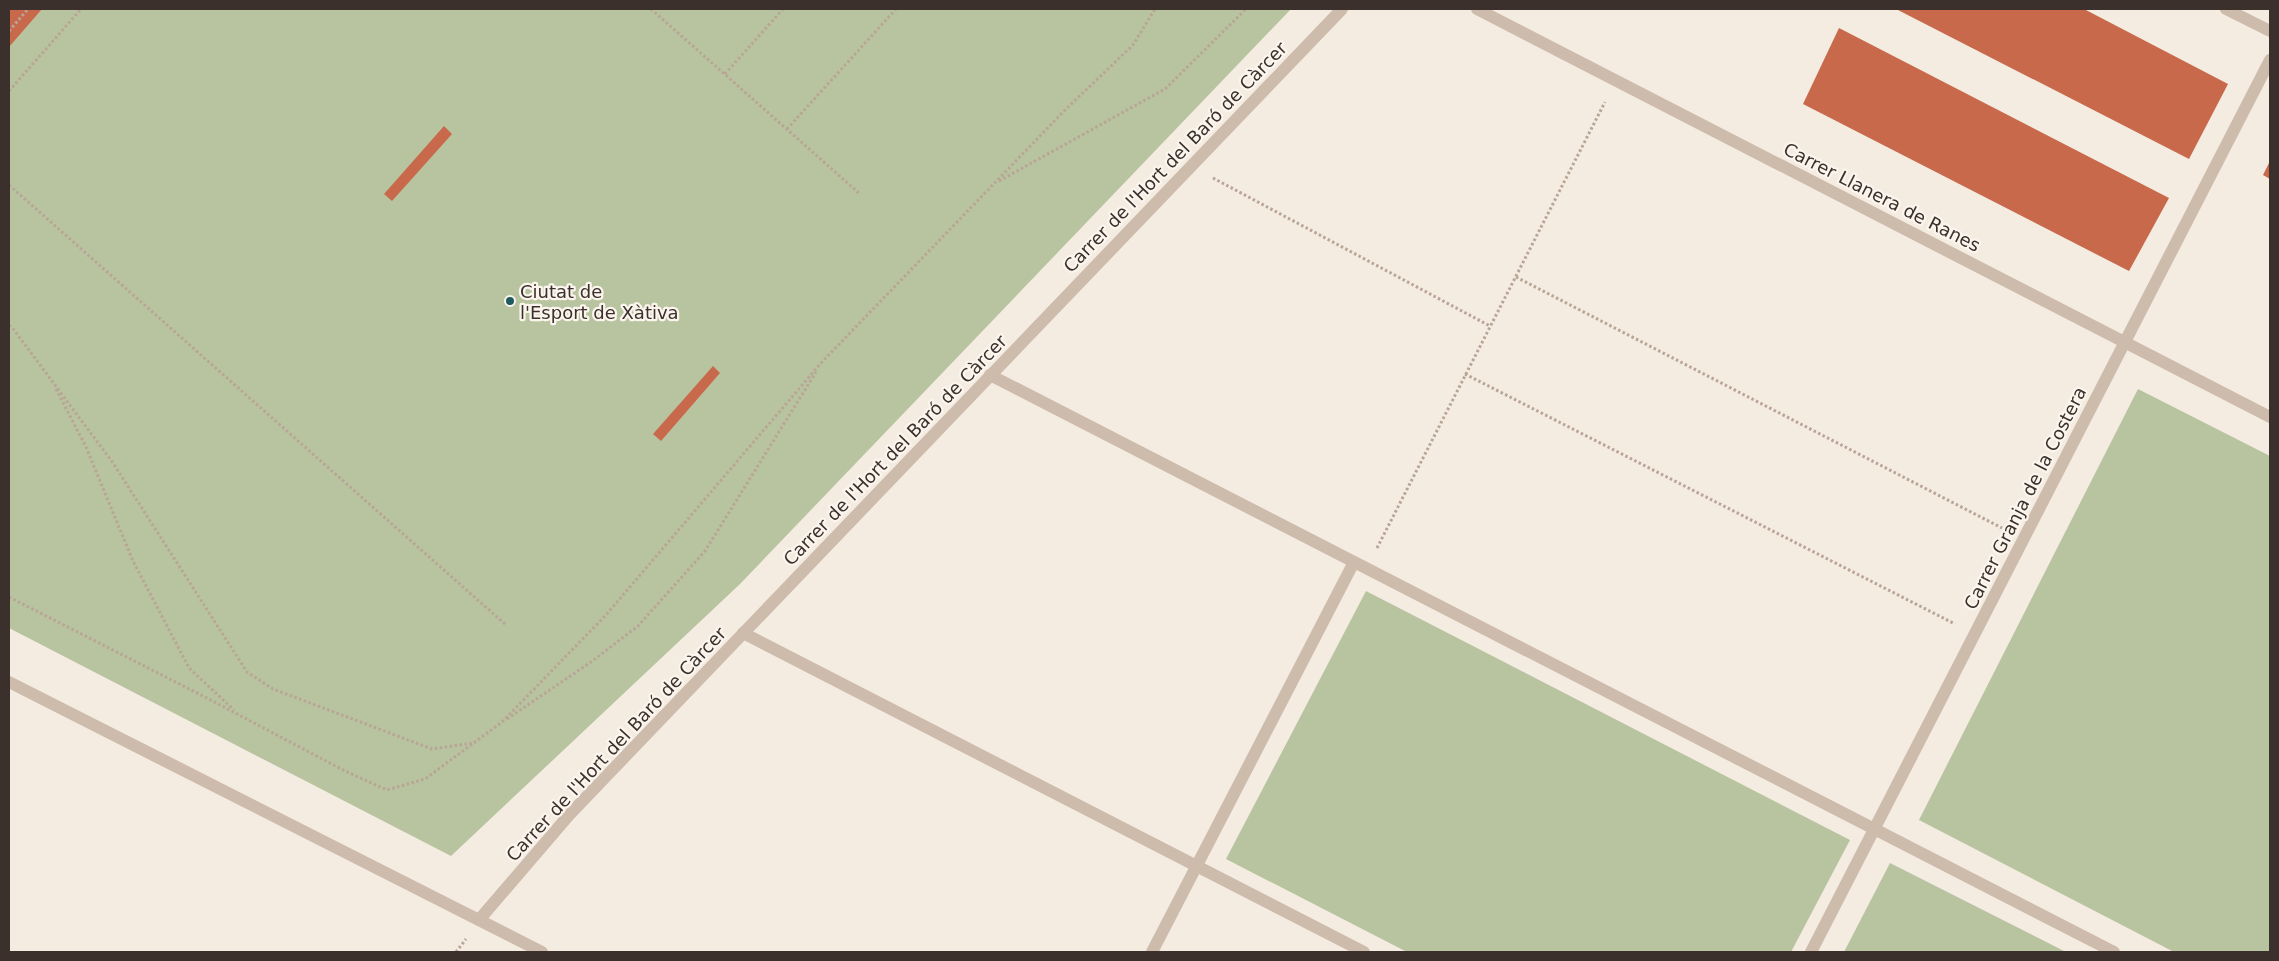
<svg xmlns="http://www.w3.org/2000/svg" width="2279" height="961" font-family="'DejaVu Sans',sans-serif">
<rect width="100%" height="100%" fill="#f4ebe1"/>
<g fill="#b8c4a0">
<polygon points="9,9 1291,9 740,584 451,856 9,628"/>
<polygon points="2138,389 2270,456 2270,952 2174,952 1919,820"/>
<polygon points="1366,591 1850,840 1791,952 1407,952 1226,859"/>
<polygon points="1890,863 2066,952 1844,952"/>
</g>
<g fill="#c8694b">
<polygon points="9,9 42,9 9,47"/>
<polygon points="1896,9 2084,9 2228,84 2189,159"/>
<polygon points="1839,28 2169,198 2129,271 1803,104"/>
<polygon points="444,126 452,134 392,201 384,194"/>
<polygon points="2270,161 2270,179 2263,175"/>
<polygon points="713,366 720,373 661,441 653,434"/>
</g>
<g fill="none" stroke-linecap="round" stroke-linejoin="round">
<g stroke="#b9a596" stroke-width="3" stroke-dasharray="2.5 2.5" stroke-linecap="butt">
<polyline points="651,9 860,194"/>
<polyline points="9,31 28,9"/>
<polyline points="725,74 783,9"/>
<polyline points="9,91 81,9"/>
<polyline points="787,129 896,9"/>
<polyline points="1213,178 1490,326"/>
<polyline points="999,181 1165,89 1246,9"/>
<polyline points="9,185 506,625"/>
<polyline points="1516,277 2002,528"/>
<polyline points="9,325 14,330 113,463 247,672 273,689 432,749 473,743"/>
<polyline points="1465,374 1955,624"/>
<polyline points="56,389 86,447 133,561 189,668 234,710"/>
<polyline points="1377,548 1605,102"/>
<polyline points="9,597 203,696 345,771 387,790 425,779 502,722 606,615 821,363 1066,109 1133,45 1155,9"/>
<polyline points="507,719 591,662 638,626 705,551 816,372"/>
<polyline points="456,952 466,939"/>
</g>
<g stroke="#cdbbac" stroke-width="12">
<polyline points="1477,9 2270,417"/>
<polyline points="2226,9 2270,31"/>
<polyline points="990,375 2114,952"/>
<polyline points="743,633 1364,952"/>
<polyline points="9,682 542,952"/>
<polyline points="479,920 569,815 1342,9"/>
<polyline points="1152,952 1354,562"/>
<polyline points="1811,952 2270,60"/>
</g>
</g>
<circle fill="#1f5a5e" stroke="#fbf5ee" stroke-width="2" cx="510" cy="301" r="5"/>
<g text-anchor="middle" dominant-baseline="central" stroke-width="4.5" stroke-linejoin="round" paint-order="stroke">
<g font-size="18" fill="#3b302b" stroke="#fbf5ee">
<text transform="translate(1175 157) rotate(-46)">Carrer de l'Hort del Baró de Càrcer</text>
<text transform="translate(1882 197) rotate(27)">Carrer Llanera de Ranes</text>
<text transform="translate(895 450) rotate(-46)">Carrer de l'Hort del Baró de Càrcer</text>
<text transform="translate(2025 498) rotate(-63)">Carrer Granja de la Costera</text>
<text transform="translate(616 744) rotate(-47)">Carrer de l'Hort del Baró de Càrcer</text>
</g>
<g font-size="18" fill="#3b302b" stroke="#fbf5ee" text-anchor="start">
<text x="520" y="291">Ciutat de<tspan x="520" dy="21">l'Esport de Xàtiva</tspan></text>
</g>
</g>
<rect width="2279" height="961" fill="none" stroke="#3b302b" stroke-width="20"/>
</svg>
